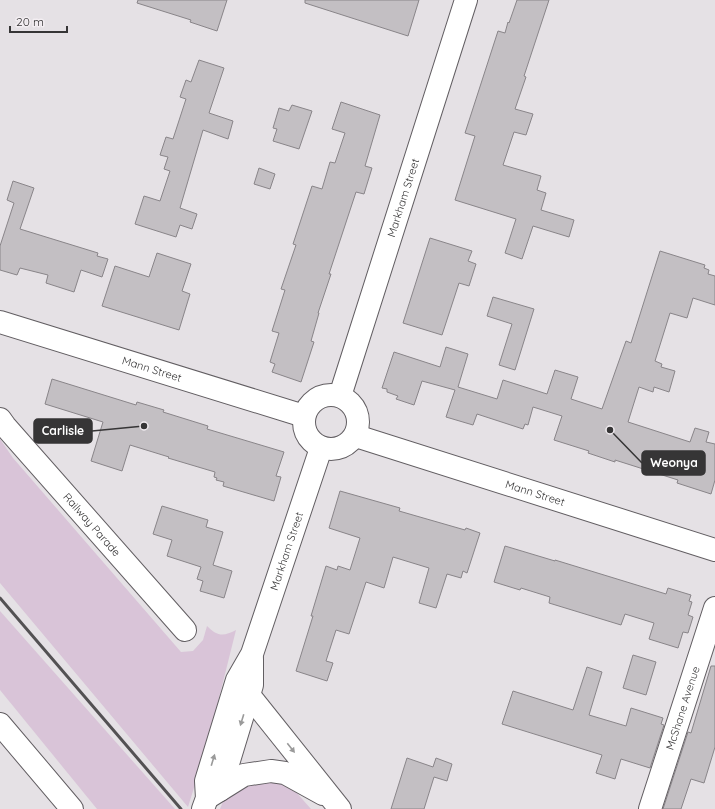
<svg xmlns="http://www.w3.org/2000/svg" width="715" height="809" font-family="Quicksand,sans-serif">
<rect width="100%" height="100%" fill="#e5e1e5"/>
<g fill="#d9c4d8">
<path d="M0,439L13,458L181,652L193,651L203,640L207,626C217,636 223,637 236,630L207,746L188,807L0,583Z"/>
<polygon points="0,611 175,809 97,809 0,690"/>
<polygon points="273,780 296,792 311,809 220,809 224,799 242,785"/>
</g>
<g fill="#c3bfc3" stroke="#898589">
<polygon points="138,0 227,0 217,31 190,22 191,20 137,3"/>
<polygon points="305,0 419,0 408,36 305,3"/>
<polygon points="517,0 549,0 524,76 526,77 515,109 533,114 526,135 514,132 503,165 541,176 537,190 546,193 541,210 574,220 569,237 533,226 522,259 505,253 516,219 455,200 475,136 465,133 498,31 505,33 508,22 509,23"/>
<polygon points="199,60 224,68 209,113 233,121 228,139 203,130 180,208 197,214 192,229 180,225 176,237 135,224 144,196 160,201 170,171 164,169 168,157 160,155 166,137 173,139 186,99 180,97 186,80 191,82"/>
<polygon points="341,102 380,115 365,166 372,168 364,194 356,192 329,274 331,274 318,313 319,313 311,341 314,342 301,382 272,372 275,364 270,362 279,333 272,331 285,290 281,289 296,245 293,244 312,186 322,189 330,162 335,163 345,133 332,129"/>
<polygon points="292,105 312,111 299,149 273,141 277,129 273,128 279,108 289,111"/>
<polygon points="259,168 275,174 270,189 254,184"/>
<polygon points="13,181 34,188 20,229 98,253 97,256 108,259 102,277 81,270 74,292 46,283 48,275 20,268 17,275 0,270 0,246 14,203 7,200"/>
<polygon points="430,238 472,251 468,261 476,264 469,286 459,283 442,335 403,323"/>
<polygon points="660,251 705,265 704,268 709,270 708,274 715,276 715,305 693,298 687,318 670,313 655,361 662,364 661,367 675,371 669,392 654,387 653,392 639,387 628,422 690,442 695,428 709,432 706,442 715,444 715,480 711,494 677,483 678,480 615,460 615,462 588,453 589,451 554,440 562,416 533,407 528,425 525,424 523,429 477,414 473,425 446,417 455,390 422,381 414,405 396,399 398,396 387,392 387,389 382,388 394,352 440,367 446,347 468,354 458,387 497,399 503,380 547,394 555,370 578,377 571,399 602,409 626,341 631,343"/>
<polygon points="157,253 191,264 182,291 190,294 179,330 102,306 115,266 149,277"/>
<polygon points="493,297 534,309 515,370 499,365 512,324 487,316"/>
<polygon points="52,379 136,405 137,402 164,410 163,412 208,426 207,429 284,452 276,476 281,477 274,501 223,486 224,482 216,480 217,478 214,477 215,472 168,458 169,457 130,445 122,471 91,461 103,422 45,404"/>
<polygon points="340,491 400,508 399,511 465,530 466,528 480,533 467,573 463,571 461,578 447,574 436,608 419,603 429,568 393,557 384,588 366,582 349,634 336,630 326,661 333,663 327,681 296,671 313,616 311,616 326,566 337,570 338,566 350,570 360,538 329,528"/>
<polygon points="162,506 208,520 206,527 223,532 213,565 232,571 224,598 200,591 203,581 197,579 201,567 167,556 172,540 153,534"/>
<polygon points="505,546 555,561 555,560 666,594 668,588 691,595 689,601 692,602 688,615 693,617 688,633 683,632 678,648 649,639 654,623 625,614 621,625 549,603 550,597 521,588 520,590 494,582"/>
<polygon points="633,655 656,662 646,695 623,688"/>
<polygon points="711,666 715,666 715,747 704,783 691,779 681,809 663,809 688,732 691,733"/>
<polygon points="587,667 602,672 589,715 626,726 631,708 663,718 661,724 664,725 650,768 621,759 615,779 596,773 602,755 502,724 513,691 573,710"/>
<polygon points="407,758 433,767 436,758 452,764 447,781 434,777 424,809 391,809"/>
</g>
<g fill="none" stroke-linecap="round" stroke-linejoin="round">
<defs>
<g id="minor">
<path id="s1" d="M0,322L304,416"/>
<path id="s2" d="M0,419L5,426L185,630"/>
<path id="s3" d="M356,436L715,550"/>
<polyline points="249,695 340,809"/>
<polyline points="0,724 72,809"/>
<polyline points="220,790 244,775 271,771 285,773 323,794"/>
<path id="s4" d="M650,809L715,608"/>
</g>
<g id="tertiary">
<circle cx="331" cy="422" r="27"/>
<path id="s5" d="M340,396L466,0"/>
<polyline points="207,798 220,790 252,685 252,659"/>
<path id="s6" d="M203,809L207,798L206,781L237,680L252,654L321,448"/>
</g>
</defs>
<use href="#minor" stroke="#625e62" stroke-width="24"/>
<use href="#tertiary" stroke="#625e62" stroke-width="24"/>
<use href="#minor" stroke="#fff" stroke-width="22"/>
<use href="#tertiary" stroke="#fff" stroke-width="22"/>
<polyline stroke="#535153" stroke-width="3" points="0,598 181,809"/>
</g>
<defs><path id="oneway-solid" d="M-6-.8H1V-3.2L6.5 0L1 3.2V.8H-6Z"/></defs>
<g fill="#9a9a9a">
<use href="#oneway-solid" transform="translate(242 720) rotate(107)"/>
<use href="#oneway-solid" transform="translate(291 748) rotate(52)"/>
<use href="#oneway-solid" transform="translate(213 760) rotate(-73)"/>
</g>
<g text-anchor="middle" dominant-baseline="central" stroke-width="3" stroke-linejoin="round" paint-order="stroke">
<g font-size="11" fill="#363536" stroke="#f3eef2">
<text stroke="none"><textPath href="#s5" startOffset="208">Markham Street</textPath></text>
<text stroke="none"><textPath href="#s1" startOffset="159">Mann Street</textPath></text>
<text stroke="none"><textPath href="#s3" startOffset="188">Mann Street</textPath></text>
<text stroke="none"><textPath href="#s2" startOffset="140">Railway Parade</textPath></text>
<text stroke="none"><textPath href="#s6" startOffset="273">Markham Street</textPath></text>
<text stroke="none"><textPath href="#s4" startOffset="106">McShane Avenue</textPath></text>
</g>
</g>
<path fill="none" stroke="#363536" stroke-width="1.5" d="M144 426L92 431M610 430L642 463"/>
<g fill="#363536" stroke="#f3eef2" stroke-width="1.5">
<circle cx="144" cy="426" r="4"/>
<circle cx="610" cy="430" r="4"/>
</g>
<g fill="#363536" stroke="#363536" stroke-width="1.5">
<rect x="34" y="419" width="58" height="24" rx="4"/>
<rect x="642" y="451" width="63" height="24" rx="4"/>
</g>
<g font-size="12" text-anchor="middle" font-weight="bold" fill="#fff">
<text x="63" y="435">Carlisle</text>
<text x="674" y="467">Weonya</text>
</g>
<path d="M10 26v6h57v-6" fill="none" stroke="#363536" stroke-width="2"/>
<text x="16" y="26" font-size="12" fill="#363536" stroke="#f3eef2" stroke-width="3" paint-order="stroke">20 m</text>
</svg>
